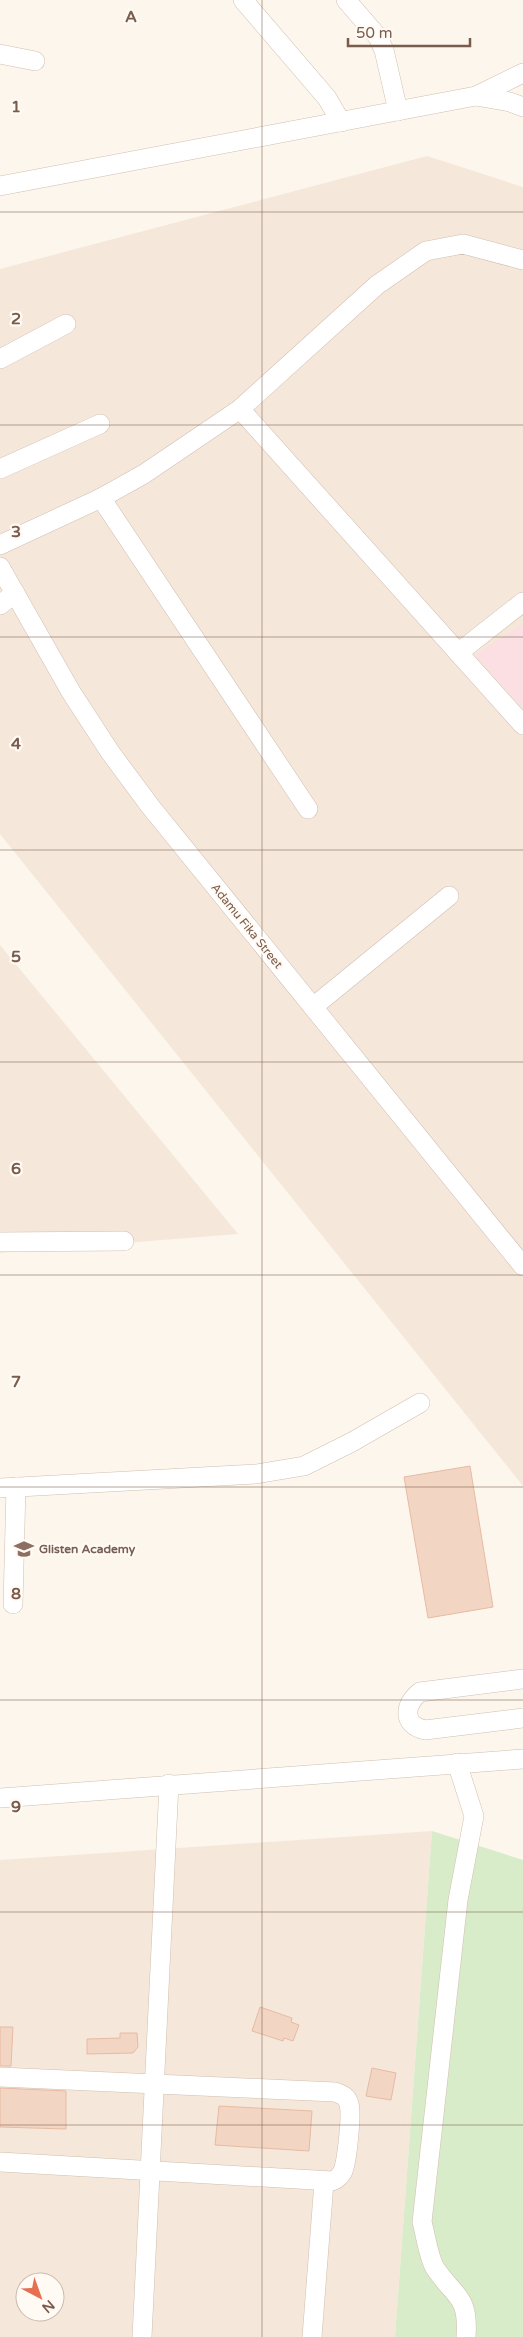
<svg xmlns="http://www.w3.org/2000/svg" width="523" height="2337" font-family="'Varela Round',sans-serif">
<rect width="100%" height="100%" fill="#fdf6ec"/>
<g fill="#f5e8da" fill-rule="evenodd">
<polygon points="427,156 523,187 523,1486 0,834 0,269"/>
<polygon points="0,945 238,1234 0,1253"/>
<path d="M432,1831L395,2337H0V1860ZM25,2282H55V2312H25Z"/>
</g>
<polygon fill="#fbdfe3" points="523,624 523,709 475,655"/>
<polygon fill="#d8ecc9" points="432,1831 523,1860 523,2337 395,2337"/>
<g fill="#f3d5c3" stroke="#e6bba3">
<polygon points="470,1466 493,1607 428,1618 404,1477"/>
<polygon points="260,2007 292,2018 291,2022 299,2025 293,2041 284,2038 283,2041 252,2031"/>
<polygon points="0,2027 13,2027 11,2066 0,2066"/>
<polygon points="120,2033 137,2033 138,2047 133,2053 87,2054 87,2039 120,2038"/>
<polygon points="372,2068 396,2073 391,2100 366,2096"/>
<polygon points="0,2088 66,2091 66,2129 0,2127"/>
<polygon points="219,2106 312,2111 309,2151 215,2145"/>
</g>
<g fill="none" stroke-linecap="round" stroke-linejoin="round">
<defs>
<g id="minor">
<polyline points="243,0 327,98 341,122"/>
<polyline points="346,0 378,37 384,50 398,111"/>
<polyline points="0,54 35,61"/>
<polyline points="476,96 510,102 523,107"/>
<polyline points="0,186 476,96 523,73"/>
<polyline points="0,359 66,324"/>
<polyline points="240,409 523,725"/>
<polyline points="0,469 100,424"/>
<polyline points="101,498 308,809"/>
<polyline points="0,545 101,498 144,474 240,409 377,285 426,251 463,244 523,260"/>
<polyline points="0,567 71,692 110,752 150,806 523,1266"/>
<polyline points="0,605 15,593"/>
<polyline points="458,653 523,602"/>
<polyline points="313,1007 449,896"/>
<polyline points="0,1242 124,1241"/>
<polyline points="0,1488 256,1474 304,1466 352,1442 420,1403"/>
<polyline points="13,1604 16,1487"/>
<path d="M523,1679L420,1692C404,1705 402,1725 425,1730L523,1718"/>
<path d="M457,1763L474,1816L458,1900L422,2222C426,2236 428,2256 435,2268C455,2298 469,2295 466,2337"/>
<polyline points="0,1798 523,1759"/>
<path d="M0,2077L335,2092C341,2094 347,2096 349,2104C352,2115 347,2160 343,2171C340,2176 338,2179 332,2181L0,2162"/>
<polyline points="142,2337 169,1784"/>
<polyline points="312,2337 324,2182"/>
</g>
</defs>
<use href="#minor" stroke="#d1beb0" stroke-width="20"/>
<use href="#minor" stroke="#fff" stroke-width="19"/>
</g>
<path fill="none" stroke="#7a5c4d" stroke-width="1" stroke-opacity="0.55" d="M262,0V2337M0,212H523M0,425H523M0,637H523M0,850H523M0,1062H523M0,1275H523M0,1487H523M0,1700H523M0,1912H523M0,2125H523"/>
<defs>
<symbol id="school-bare" viewBox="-9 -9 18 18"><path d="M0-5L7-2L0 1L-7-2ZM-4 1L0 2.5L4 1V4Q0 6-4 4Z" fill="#8d6e63" stroke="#fffaf3" stroke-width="2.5" paint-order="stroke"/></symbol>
</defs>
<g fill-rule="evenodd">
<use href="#school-bare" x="10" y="1535" width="28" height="28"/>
</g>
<g text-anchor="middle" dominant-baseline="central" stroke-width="4.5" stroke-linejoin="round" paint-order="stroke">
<g font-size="12" fill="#7a5c4d" stroke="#fffaf3">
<text transform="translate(247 926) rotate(51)">Adamu Fika Street</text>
</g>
<g font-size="12" font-weight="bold" fill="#785e54" stroke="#fffaf3" text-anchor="start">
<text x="39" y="1549">Glisten Academy</text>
</g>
</g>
<g font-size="16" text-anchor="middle" font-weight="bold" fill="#7a5c4d" stroke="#fffaf3" stroke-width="4.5" stroke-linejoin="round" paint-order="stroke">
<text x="131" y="22">A</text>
<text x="16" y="112">1</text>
<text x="16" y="324">2</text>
<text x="16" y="537">3</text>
<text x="16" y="749">4</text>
<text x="16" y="962">5</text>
<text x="16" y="1174">6</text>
<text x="16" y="1387">7</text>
<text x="16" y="1599">8</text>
<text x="16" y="1812">9</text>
</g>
<g transform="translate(40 2297) rotate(139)"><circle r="24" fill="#fffaf3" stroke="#cabbb1"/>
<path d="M0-4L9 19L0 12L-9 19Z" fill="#e76f51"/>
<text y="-8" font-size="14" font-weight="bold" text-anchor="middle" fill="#7a5c4d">N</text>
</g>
<path d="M348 38v8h122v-8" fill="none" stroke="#7a5c4d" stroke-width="2.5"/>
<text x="356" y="38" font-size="15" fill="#7a5c4d" stroke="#fffaf3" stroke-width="4" paint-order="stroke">50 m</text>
</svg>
